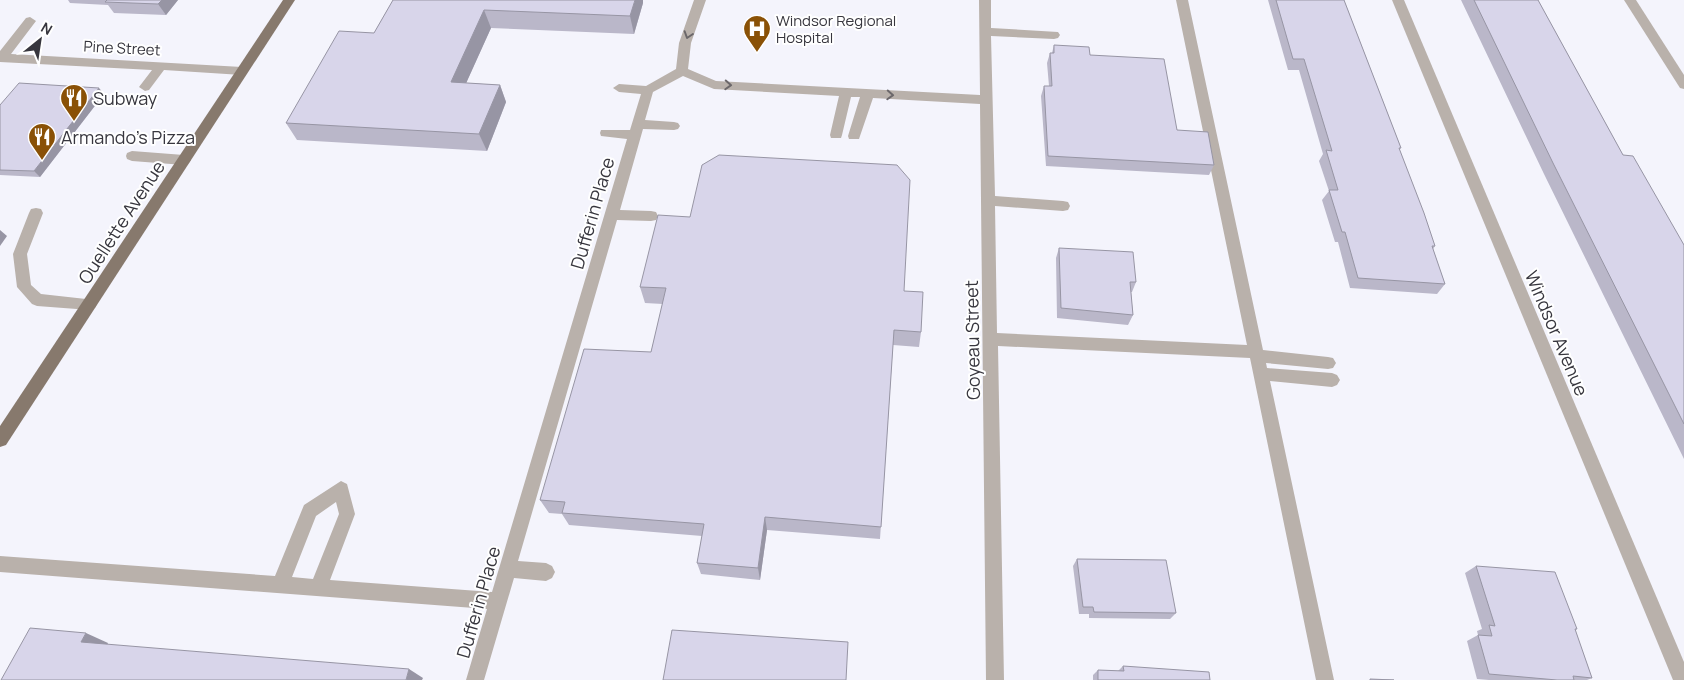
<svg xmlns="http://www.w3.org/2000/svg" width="1684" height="680" font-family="Manrope,sans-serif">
<rect width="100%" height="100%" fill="#f4f4fc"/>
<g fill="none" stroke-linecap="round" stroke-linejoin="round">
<g fill="#b9b1ab" fill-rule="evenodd">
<path d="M694,0H706L691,43L688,69L716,81L980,95L979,0H991V28L1058,32L1060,35L1058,38L1054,39L991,36L995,196L1063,201L1068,202L1070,206L1068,210L1063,211L995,206L997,333L1247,345L1176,0H1188L1263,350L1328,357L1333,358L1336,363L1333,368L1328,369L1266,363L1267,368L1332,373L1337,375L1340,380L1337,385L1332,387L1270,381L1334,680H1316L1250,358L998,346L1004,680H986L980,104L873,98L860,136L859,139H849L848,136L860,97H851L842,135L841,138H831L830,135L839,96L714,89L683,76L653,92L645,120L674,122L678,123L680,126L678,129L674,130L643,129L620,210L651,211L656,212L658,216L656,220L651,221L617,220L518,561L546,563L552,566L555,572L552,578L546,581L514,578L484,680H466L487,609L0,572V556L275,576L304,505L341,481L347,484L355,514L330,580L492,592L627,139L601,136L600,133L601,130H630L641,94L619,92L613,88L619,84L646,86L676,69L679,43ZM336,502L339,514L313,579L292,577L316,516Z"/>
<polygon points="1392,0 1404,0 1684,662 1684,680 1673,680"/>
<polygon points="1624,0 1636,0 1684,75 1684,89 1680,88"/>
<polygon points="30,17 36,21 11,54 242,67 248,71 242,75 164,70 149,90 145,91 139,87 152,70 0,62 0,51 26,18"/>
<polygon points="132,151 184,155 189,157 191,160 189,163 184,165 132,161 127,159 126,156 127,153"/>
<polygon points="36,208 41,209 43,213 27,254 31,285 41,294 95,300 97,304 95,308 90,310 37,306 32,304 17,287 13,254 29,213 31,209"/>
</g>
<polygon fill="#87796d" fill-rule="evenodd" points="283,0 295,0 6,445 0,447 0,426"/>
</g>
<g fill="#bab7c9">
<polygon points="68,0 178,0 166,15 114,13 108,5 70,3"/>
<polygon points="393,0 643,3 634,34 491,28 466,83 500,85 506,102 487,151 297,140 286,123 374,33"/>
<polygon points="1268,0 1344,0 1401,148 1399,149 1435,246 1433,249 1445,284 1437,294 1350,288 1338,242 1335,242 1322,200 1329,191 1319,161 1323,154 1299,70 1288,70"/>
<polygon points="1461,0 1538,0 1623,155 1684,245 1684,459 1544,174"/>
<polygon points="1054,45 1090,55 1177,130 1214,165 1209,175 1046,166 1041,96 1044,86 1049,86 1047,63 1050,53 1052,53"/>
<polygon points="104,94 40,177 0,175 0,105"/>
<polygon points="1059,248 1136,282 1132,292 1131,292 1133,315 1128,325 1057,318 1056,258"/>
<polygon points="640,287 904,291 921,332 919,347 893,345 880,539 767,530 760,580 701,574 697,563 702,536 569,525 562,514 549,513 540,500 651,352 663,304 645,303"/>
<polygon points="1077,559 1176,613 1170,619 1089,618 1089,614 1079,614 1073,566"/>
<polygon points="1476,566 1577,629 1575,630 1592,678 1587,680 1489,680 1477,679 1467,641 1478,635 1477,631 1482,629 1465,573"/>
<polygon points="1123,666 1210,680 1093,680 1093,675 1098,670 1118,671"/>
</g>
<g fill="#9795a4">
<polygon points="162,0 178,0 166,15 158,4"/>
<polygon points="635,0 643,0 643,3 634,34 630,16"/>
<polygon points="484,10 491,28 459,99 451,82"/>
<polygon points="500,85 506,102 487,151 479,134"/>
<polygon points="99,88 104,94 40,177 34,171"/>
<polygon points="0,230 7,236 0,246"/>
<polygon points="765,517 767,530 760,580 758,568"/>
<polygon points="86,633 108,643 104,652 81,642"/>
<polygon points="409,669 423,678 422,680 406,680"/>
</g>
<g fill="#d8d5ea" stroke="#9795a4">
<polygon points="107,0 162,0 158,4 105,2"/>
<polygon points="393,0 635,0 630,16 484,10 451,82 500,85 479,134 286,123 339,31 374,33"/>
<polygon points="1276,0 1344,0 1401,148 1399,148 1424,213 1435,246 1432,246 1445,284 1358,278 1345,232 1342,232 1329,190 1338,190 1326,150 1332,151 1304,59 1293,59"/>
<polygon points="1474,0 1538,0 1623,155 1633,156 1684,245 1684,424 1553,163"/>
<polygon points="1054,45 1089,47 1090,55 1164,59 1177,130 1208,132 1214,165 1048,156 1044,86 1052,86 1050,53 1054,53"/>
<polygon points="19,83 99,88 34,171 0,170 0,105"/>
<polygon points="719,155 897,165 910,180 904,291 923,292 921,332 894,330 881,527 765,517 758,568 697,563 704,524 562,513 565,502 540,500 584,349 651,352 666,288 640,287 658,215 690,217 702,165"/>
<polygon points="1059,248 1133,252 1136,282 1130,282 1133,315 1061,308"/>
<polygon points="1077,559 1166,560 1176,613 1094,612 1093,607 1083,607"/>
<polygon points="1476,566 1555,572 1577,629 1575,629 1592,678 1573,676 1574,680 1557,680 1489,674 1478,635 1492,636 1489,625 1495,626"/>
<polygon points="30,628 86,633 81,642 409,669 406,680 1,680"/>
<polygon points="672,630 848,642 846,680 663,680"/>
<polygon points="1123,666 1209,672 1210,680 1098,680 1098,670 1124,671"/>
<polygon points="1370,679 1394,680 1370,680"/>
</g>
<defs><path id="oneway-chevron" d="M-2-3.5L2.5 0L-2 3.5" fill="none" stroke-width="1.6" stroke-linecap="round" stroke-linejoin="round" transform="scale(1.25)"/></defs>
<g stroke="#6b676a">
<use href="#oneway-chevron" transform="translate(688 35) rotate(108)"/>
<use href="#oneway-chevron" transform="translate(728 85) rotate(3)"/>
<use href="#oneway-chevron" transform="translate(890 95) rotate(3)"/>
</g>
<defs>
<symbol id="hospital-pin" viewBox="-11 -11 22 30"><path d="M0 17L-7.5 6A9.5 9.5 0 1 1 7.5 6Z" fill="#8a5106" stroke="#fff"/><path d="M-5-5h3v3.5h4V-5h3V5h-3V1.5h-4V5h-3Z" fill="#fff"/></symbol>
<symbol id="restaurant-pin" viewBox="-11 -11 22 30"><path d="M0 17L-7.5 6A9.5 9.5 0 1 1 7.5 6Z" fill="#8a5106" stroke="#fff"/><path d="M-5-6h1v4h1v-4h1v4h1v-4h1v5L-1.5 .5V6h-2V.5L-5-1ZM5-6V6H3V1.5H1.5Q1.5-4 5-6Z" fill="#fff"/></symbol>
</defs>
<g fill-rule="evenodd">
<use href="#hospital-pin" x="741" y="13" width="32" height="43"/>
<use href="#restaurant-pin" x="58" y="82" width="32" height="43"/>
<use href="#restaurant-pin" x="26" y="121" width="32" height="43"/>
</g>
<g text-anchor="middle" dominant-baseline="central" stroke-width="4" stroke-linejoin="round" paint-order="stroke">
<g font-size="15" fill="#37363e" stroke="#fff" text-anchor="start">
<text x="776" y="20">Windsor Regional<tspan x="776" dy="17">Hospital</tspan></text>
</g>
<g font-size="15" fill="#37363e" stroke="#fff">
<text transform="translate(122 48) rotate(3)">Pine Street</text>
</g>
<g font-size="18" fill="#37363e" stroke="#fff" text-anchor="start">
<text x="93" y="98">Subway</text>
<text x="61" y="137">Armando's Pizza</text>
</g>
<g font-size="18" fill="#37363e" stroke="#fff">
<text transform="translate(592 213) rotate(-74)">Dufferin Place</text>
<text transform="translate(121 222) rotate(-57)">Ouellette Avenue</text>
<text transform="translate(1557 333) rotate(67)">Windsor Avenue</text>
<text transform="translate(972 340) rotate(-91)">Goyeau Street</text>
<text transform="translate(478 602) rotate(-74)">Dufferin Place</text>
</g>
</g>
<g transform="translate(40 40) rotate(30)" stroke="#ffffff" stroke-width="4" paint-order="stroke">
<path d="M0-4L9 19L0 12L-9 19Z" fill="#37363e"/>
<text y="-8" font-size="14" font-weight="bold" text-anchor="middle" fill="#37363e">N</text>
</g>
</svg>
